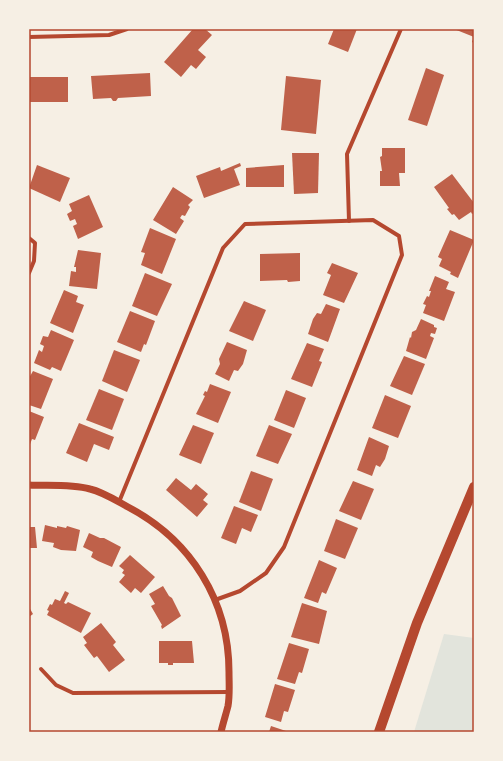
<svg xmlns="http://www.w3.org/2000/svg" width="503" height="761" font-family="'Open Sans',sans-serif">
<rect width="100%" height="100%" fill="#f6efe4"/>
<polygon fill="#e2e4dc" points="444,634 474,638 474,732 414,732"/>
<g fill="#bf614a">
<polygon points="193,29 205,29 212,35 198,50 206,57 196,69 191,65 181,77 164,62"/>
<polygon points="334,29 357,29 348,52 328,44"/>
<polygon points="454,29 474,29 474,43 472,42 474,37"/>
<polygon points="426,68 444,75 427,126 408,120"/>
<polygon points="150,73 151,96 118,98 116,101 113,101 111,98 93,99 91,76"/>
<polygon points="286,76 321,80 316,134 281,130"/>
<rect x="29" y="77" width="39" height="25"/>
<polygon points="382,148 405,148 405,173 399,173 400,186 380,186 380,171 382,171 380,157 382,156"/>
<polygon points="292,153 319,153 318,193 294,194"/>
<polygon points="240,163 241,166 234,169 240,185 204,198 196,176 220,167 221,171"/>
<polygon points="37,165 70,178 60,202 29,188"/>
<polygon points="284,165 284,187 246,187 246,168"/>
<polygon points="452,174 474,203 474,213 472,214 471,212 459,220 454,214 452,215 447,209 449,208 434,187"/>
<polygon points="173,187 193,200 188,205 190,207 185,216 182,215 180,218 184,221 176,234 153,220"/>
<polygon points="89,195 103,227 78,239 73,226 77,224 75,219 70,221 67,214 72,211 69,204"/>
<polygon points="150,228 176,239 162,274 141,265 145,253 141,252"/>
<polygon points="450,230 474,240 458,278 450,274 451,272 439,266 442,259 438,257"/>
<polygon points="78,250 101,253 97,289 69,286 71,271 76,272 76,267 74,267"/>
<polygon points="300,253 300,281 288,282 287,280 260,281 260,254"/>
<polygon points="332,263 358,273 344,303 323,295 331,275 327,273"/>
<polygon points="145,273 172,284 157,316 132,306"/>
<polygon points="435,276 449,282 446,289 455,292 444,321 423,313 426,305 423,304 427,296 429,297 431,291 429,291"/>
<polygon points="64,290 78,296 76,302 84,305 73,333 50,323"/>
<polygon points="244,301 266,310 253,341 229,331"/>
<polygon points="326,304 340,309 328,342 308,334 313,319 317,313 321,314"/>
<polygon points="130,311 155,321 146,345 144,344 141,352 117,342"/>
<polygon points="421,319 434,325 434,327 437,328 435,334 431,333 430,336 434,338 426,359 406,351 410,337 411,338 412,332 416,330"/>
<polygon points="51,330 74,340 61,371 52,367 50,370 34,363 39,350 42,352 44,346 40,344 43,336 48,337"/>
<polygon points="227,342 247,350 243,364 238,371 234,370 229,381 215,374 220,364 219,359"/>
<polygon points="307,343 324,349 319,361 322,362 312,387 291,379"/>
<polygon points="114,350 140,360 127,392 102,381"/>
<polygon points="404,356 425,364 412,395 390,386"/>
<polygon points="33,371 53,379 41,409 29,405 29,378"/>
<polygon points="210,384 231,392 218,423 196,414 205,396 203,395 205,391 207,392"/>
<polygon points="99,389 124,399 112,430 86,420"/>
<polygon points="286,390 306,398 294,428 274,420"/>
<polygon points="385,395 411,406 398,438 372,428"/>
<polygon points="29,411 44,417 35,440 32,439 29,447"/>
<polygon points="79,423 114,437 109,450 94,444 87,462 66,453"/>
<polygon points="193,425 214,433 201,464 179,455"/>
<polygon points="269,425 292,434 278,464 256,456"/>
<polygon points="369,437 389,446 385,459 380,467 376,465 372,476 357,470"/>
<polygon points="251,471 273,479 261,511 239,502"/>
<polygon points="176,478 191,490 196,484 208,494 203,500 208,504 197,517 166,490"/>
<polygon points="353,481 374,489 361,520 339,511"/>
<polygon points="234,506 258,515 251,532 242,528 236,544 221,538"/>
<polygon points="336,519 358,528 345,559 324,551"/>
<polygon points="45,525 57,528 57,526 66,528 67,526 80,530 76,551 61,550 53,547 54,543 42,541"/>
<polygon points="29,527 35,527 37,548 29,548"/>
<polygon points="89,533 100,538 104,538 121,547 112,567 98,561 91,557 93,552 83,547"/>
<polygon points="130,555 155,577 141,593 135,588 131,593 119,582 125,575 122,573 124,570 119,566"/>
<polygon points="319,560 337,568 326,594 322,592 318,603 304,598"/>
<polygon points="163,586 169,596 172,598 181,616 162,629 161,626 162,625 151,606 155,604 149,594"/>
<polygon points="65,591 69,593 64,603 66,604 68,602 91,613 81,633 47,615 49,611 47,610 50,604 52,605 55,599 60,601"/>
<polygon points="302,603 327,611 319,644 291,637"/>
<polygon points="29,607 33,614 29,617"/>
<polygon points="101,623 116,642 113,645 125,660 109,672 97,656 94,658 84,645 87,643 83,637"/>
<polygon points="159,641 192,641 194,663 173,663 173,665 168,665 168,663 159,663"/>
<polygon points="289,643 309,649 302,673 299,672 295,684 277,679"/>
<polygon points="275,684 295,690 288,712 284,711 281,722 265,717"/>
<polygon points="271,726 289,732 269,732"/>
</g>
<g fill="none" stroke-linecap="round" stroke-linejoin="round">
<g stroke="#b5482f" stroke-width="4">
<polyline points="29,37 109,35 127,29"/>
<polyline points="349,221 347,154 401,29"/>
<polyline points="29,238 35,243 34,261 29,273"/>
<polyline points="119,502 223,248 245,224 373,220 399,236 402,255 284,547 266,573 240,591 215,600"/>
<polyline points="41,669 56,685 73,693 229,692"/>
</g>
<path stroke="#b5482f" stroke-width="7" d="M29,485C48,486 71,484 90,489C103,492 117,501 128,507C191,540 229,601 229,672C229,683 230,695 228,706C226,714 223,723 221,732"/>
<polyline stroke="#b5482f" stroke-width="10" points="379,732 417,623 474,487"/>
</g>
<rect width="503" height="761" fill="none" stroke="#f6efe4" stroke-width="60"/>
<rect x="30" y="30" width="443" height="701" fill="none" stroke="#b5482f" stroke-width="1.5"/>
</svg>
